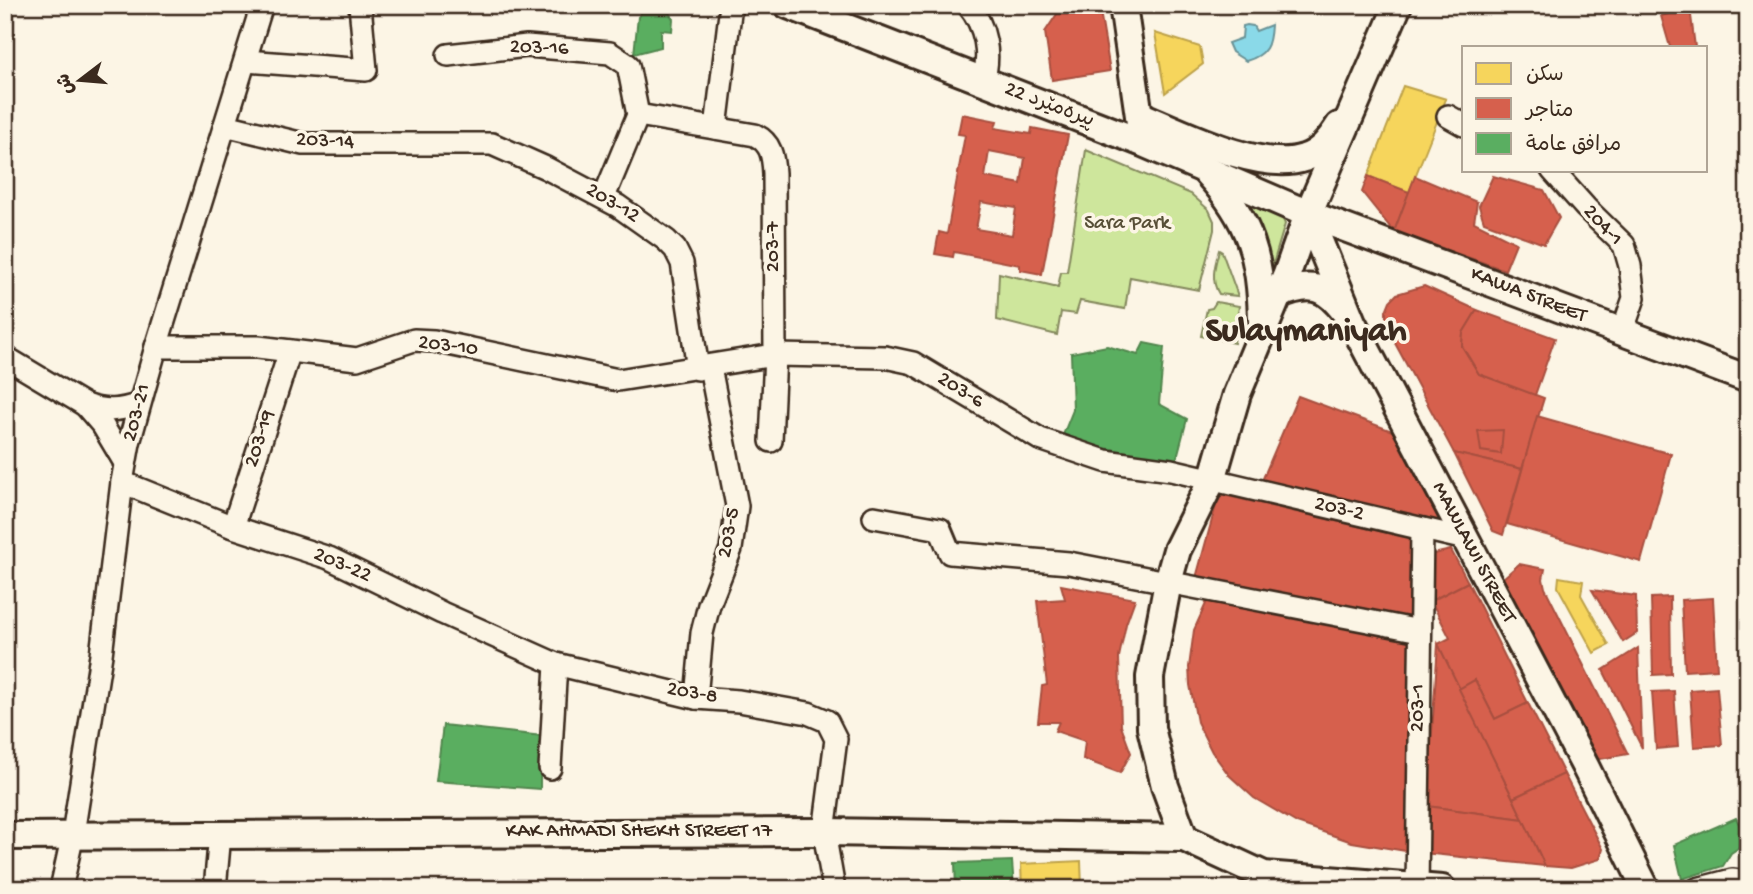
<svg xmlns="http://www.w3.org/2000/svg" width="1753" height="894" font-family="'Gochi Hand','Playpen Sans Arabic',sans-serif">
<rect width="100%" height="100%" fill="#fcf5e5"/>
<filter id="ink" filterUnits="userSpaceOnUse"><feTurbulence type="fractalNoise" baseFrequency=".0143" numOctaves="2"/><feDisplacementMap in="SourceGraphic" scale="14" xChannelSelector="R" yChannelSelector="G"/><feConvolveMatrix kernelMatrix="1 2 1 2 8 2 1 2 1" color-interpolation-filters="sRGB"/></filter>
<g filter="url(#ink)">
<g fill="#cee69c" stroke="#84885d" stroke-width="2">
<polygon points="1086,150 1191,194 1209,210 1214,221 1214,230 1199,290 1130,277 1125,309 1080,301 1076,314 1061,312 1057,335 997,320 999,273 1058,287 1061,272 1067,272"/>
<polygon points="1245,193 1279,210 1285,224 1270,274 1256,218 1243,204"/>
<path d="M1219,250L1222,252L1238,296L1219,294C1210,280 1215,265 1219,250Z"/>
<polygon points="1216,302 1239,306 1234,343 1201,336 1207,309 1212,308"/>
</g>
<path fill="#8ad9e8" stroke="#6a9397" stroke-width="2" d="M1247,25L1253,26L1256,31L1271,25C1270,45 1267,55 1246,61L1232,52L1228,43L1242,38L1243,26Z"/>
<g fill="#f6d55c" stroke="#bea249" stroke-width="2">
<polygon points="1155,33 1200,47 1203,64 1165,93"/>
<polygon points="1403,86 1446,99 1409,192 1368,176"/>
<polygon points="1559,577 1583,581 1581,595 1609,645 1594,653 1558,587"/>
<polygon points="1081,861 1082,888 1022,889 1021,864"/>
</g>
<g fill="#d6604d" stroke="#a8503f" stroke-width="2" fill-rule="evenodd">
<polygon points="1063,5 1099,5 1110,71 1052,80 1045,32"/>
<polygon points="1690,8 1695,47 1670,47 1661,16"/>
<path d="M962,114L997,121L995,128L1031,134L1032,128L1068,135L1042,274L1020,270V265L954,252L953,257L935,254L939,232L947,234L965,135L958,134ZM989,151L1025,158L1021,184L985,177ZM981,202L1016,208L1012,235L976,229Z"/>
<polygon points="1368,176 1409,192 1394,232 1362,192"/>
<polygon points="1415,176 1477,202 1474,222 1516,243 1505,270 1394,232"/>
<polygon points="1493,176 1544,190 1559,218 1544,244 1484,222 1479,206"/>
<polygon points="1424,286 1477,310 1463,333 1462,346 1479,374 1544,398 1522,469 1454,453 1389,332 1386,322 1386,311 1390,301 1397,294"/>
<polygon points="1477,310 1555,338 1535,395 1479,374 1462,346 1463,333"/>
<polygon points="1298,396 1403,435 1445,519 1437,523 1261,483"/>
<polygon points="1537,416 1671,454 1641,562 1507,524"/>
<polygon points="1503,430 1501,454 1481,451 1478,431"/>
<polygon points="1454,453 1522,469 1503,535 1493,531"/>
<polygon points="1219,494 1414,539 1411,622 1196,578"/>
<polygon points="1451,550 1468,582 1431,601 1429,555"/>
<polygon points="1519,564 1545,569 1543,579 1545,588 1628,754 1595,760 1502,579"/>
<polygon points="1468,582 1528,703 1495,719 1475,680 1459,689 1438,644 1450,638 1431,601"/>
<polygon points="1061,585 1135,599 1126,624 1119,657 1121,726 1131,753 1120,773 1083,759 1085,741 1055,731 1059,722 1038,722 1042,686 1047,685 1037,601 1065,599"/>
<polygon points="1592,590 1636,596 1637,633 1623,642"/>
<polygon points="1209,597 1414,636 1406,851 1352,842 1297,823 1254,798 1229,775 1212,752 1197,722 1190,685 1189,667 1194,630"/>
<polygon points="1670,597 1671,674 1653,675 1651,598"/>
<polygon points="1713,598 1717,669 1685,671 1681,600"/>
<polygon points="1438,644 1513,798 1523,819 1427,806"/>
<polygon points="1638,648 1642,748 1603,670"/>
<polygon points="1475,680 1495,719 1528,703 1564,774 1513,798 1459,689"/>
<polygon points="1717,688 1722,745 1694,747 1690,690"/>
<polygon points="1674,691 1678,747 1656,749 1652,692"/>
<polygon points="1564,774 1603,849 1600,859 1571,868 1545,866 1513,798"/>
<polygon points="1427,806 1523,819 1545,866 1424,853"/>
</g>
<g fill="#5aae61" stroke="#51864d" stroke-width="2">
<polygon points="644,9 668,11 673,19 672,31 661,30 661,47 634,54 638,17"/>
<polygon points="1144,343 1164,347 1159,404 1187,419 1176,461 1061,440 1073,410 1071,353 1107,346 1138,355"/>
<polygon points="443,725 542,736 545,770 540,770 540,789 436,781"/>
<polygon points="1736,818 1748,842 1731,853 1723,866 1682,879 1674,845"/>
<polygon points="1012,861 1014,889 956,889 955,863"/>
</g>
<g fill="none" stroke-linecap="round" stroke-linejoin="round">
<defs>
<g id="minor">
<path d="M968,5C986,26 991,55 983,81"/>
<polyline points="448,55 527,46 610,53 628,65 638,115 604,197"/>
<polyline points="246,61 366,70 360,5"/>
<path d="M638,115L755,135C771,143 773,156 774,173L775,355L771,441"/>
<polyline points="1448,116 1464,125"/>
<polyline points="225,125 303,144 492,144 546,168 618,206 666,240 675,249 682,263 698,369"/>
<polyline points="716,128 731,5"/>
<polyline points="1552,170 1586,208 1624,245 1630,266 1634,298 1622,332"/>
<polyline points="156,347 258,347 357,359 414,340 434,341 618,380 775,355 885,357 913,363 1040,439 1105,461 1171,470 1466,539"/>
<path d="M5,357L85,405C104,412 120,411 139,404"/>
<polyline points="85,405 103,426 125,463"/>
<polyline points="122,482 233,527 329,558 442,613 556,664 696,698 739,701 808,713 827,721 836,739 824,832 834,889"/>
<polyline points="874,517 940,529 950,553 1069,563 1420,631"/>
<polyline points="233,527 290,351"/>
<polyline points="696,698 702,633 709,605 731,549 737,506 710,367"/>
<polyline points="550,768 556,664"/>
<polyline points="1417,887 1422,529"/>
<polyline points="61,889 73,834 101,655 122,482 129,443 156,347 262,5"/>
<polyline points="215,889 220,834"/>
<polyline points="1697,889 1732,880 1748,882"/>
</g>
<g id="major">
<polyline points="788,5 1143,143 1308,214 1748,379"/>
<polyline points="1123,5 1141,130"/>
<path d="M1139,115C1180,132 1260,173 1304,158C1320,153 1330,140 1339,126"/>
<path d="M1207,173C1251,221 1261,258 1262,322"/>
<polyline points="1308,214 1352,322 1585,766 1646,889"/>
<path d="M1278,295C1309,282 1324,284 1345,312"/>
<polyline points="5,836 824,832 1184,838 1264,875 1442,889"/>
<polyline points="1184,838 1165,786 1151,728 1150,677 1168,582 1177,550 1212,480 1237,394 1287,274 1308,214 1398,5"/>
</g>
</defs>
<use href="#minor" stroke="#3b2a1e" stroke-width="26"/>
<use href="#major" stroke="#3b2a1e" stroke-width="32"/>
<use href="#minor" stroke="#fcf5e5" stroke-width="21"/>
<use href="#major" stroke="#fcf5e5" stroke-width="26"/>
</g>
</g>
<g text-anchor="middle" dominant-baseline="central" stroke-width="7" stroke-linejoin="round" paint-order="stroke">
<g font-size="21" fill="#3b2a1e" stroke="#fcf5e5">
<text transform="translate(539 49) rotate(2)">203-16</text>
<text transform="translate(1049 106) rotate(21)">22 پیرەمێرد</text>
<text transform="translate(325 142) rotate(3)">203-14</text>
<text transform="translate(612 204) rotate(31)">203-12</text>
<text transform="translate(1602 226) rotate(47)">204-1</text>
<text transform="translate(774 247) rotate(-90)">203-7</text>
<text transform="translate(1528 296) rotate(21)">KAWA STREET</text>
<text transform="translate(448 347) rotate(7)">203-10</text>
<text transform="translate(960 391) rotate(32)">203-6</text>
<text transform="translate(138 413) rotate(-75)">203-21</text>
<text transform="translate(261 439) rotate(-72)">203-19</text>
<text transform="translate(1339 510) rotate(13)">203-2</text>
<text transform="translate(730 533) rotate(-80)">203-5</text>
<text transform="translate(1473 553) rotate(62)">MAWLAWI STREET</text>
<text transform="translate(342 566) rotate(23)">203-22</text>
<text transform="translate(692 694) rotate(10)">203-8</text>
<text transform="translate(1419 708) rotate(-89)">203-1</text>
<text x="639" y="832">KAK AHMADI SHEKH STREET 17</text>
</g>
<g font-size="21" fill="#585037" stroke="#fcf5e5">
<text x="1127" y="224">Sara Park</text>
</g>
<g font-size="35" font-weight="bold" fill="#3b2a1e" stroke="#fcf5e5">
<text x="1306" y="332">Sulaymaniyah</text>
</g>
</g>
<rect width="1753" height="894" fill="none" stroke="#fcf5e5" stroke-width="28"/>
<rect x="14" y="14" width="1725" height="866" fill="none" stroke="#3b2a1e" stroke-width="2.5" filter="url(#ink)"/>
<rect x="1462" y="46" width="245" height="126" fill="#fcf5e5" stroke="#afa495" stroke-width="2"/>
<rect x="1476" y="63" width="35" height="21" fill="#f6d55c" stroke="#afa495" stroke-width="2"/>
<text x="1526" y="80" font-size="21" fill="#3b2a1e">سكن</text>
<rect x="1476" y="98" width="35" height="21" fill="#d6604d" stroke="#afa495" stroke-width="2"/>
<text x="1526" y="116" font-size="21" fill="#3b2a1e">متاجر</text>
<rect x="1476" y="133" width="35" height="21" fill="#5aae61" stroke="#afa495" stroke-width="2"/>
<text x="1526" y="150" font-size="21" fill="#3b2a1e">مرافق عامة</text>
<g transform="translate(80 80) rotate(254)" stroke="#fcf5e5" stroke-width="5" paint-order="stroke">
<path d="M0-5L12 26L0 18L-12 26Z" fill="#3b2a1e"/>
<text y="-10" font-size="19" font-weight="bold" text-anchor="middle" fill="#3b2a1e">ش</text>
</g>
</svg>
